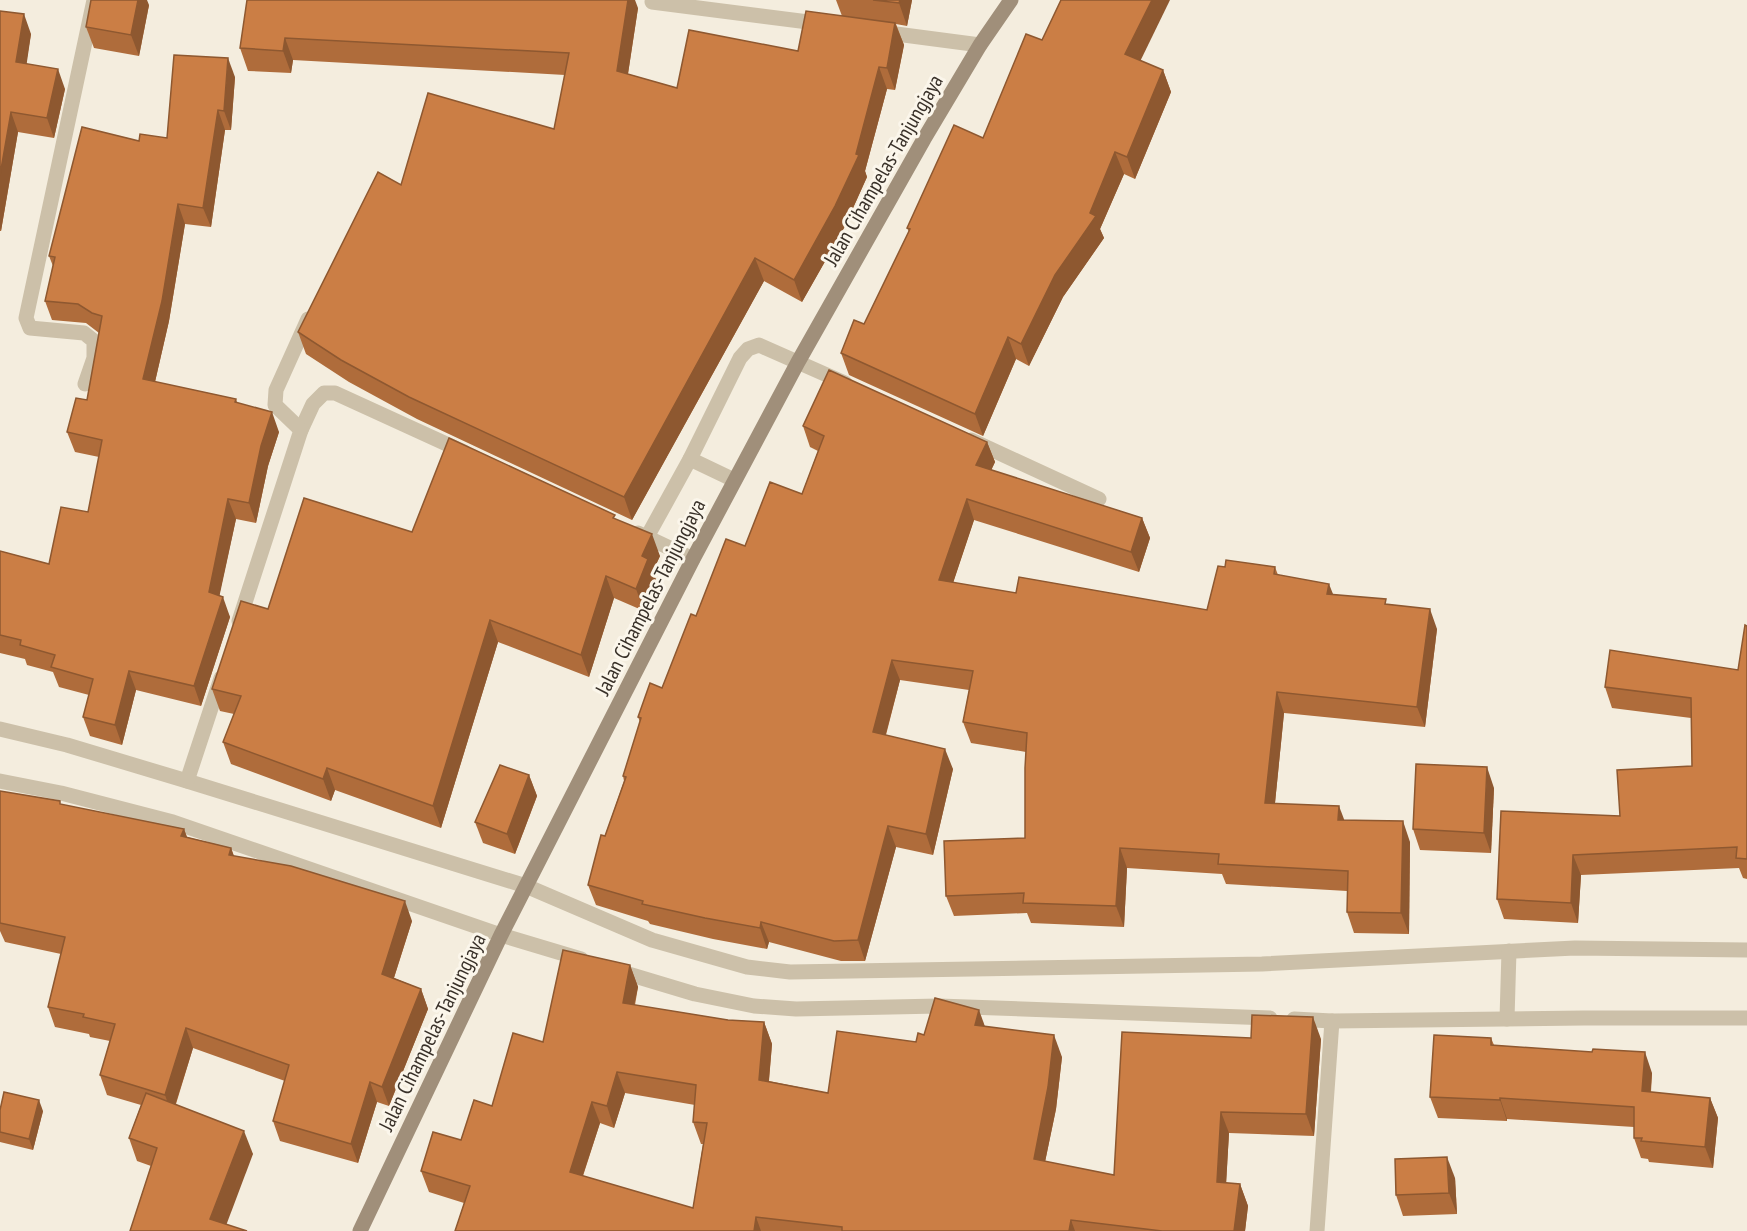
<svg xmlns="http://www.w3.org/2000/svg" width="1747" height="1231" font-family="'PT Sans Narrow',sans-serif">
<rect width="100%" height="100%" fill="#f4edde"/>
<g fill="none" stroke-linecap="round" stroke-linejoin="round">
<g stroke="#ccc0a9" stroke-width="15">
<polyline points="301,430 313,404 324,393 335,393 464,452"/>
<polyline points="971,440 1099,499"/>
<polyline points="690,459 734,480"/>
<polyline points="638,533 693,559"/>
<polyline points="647,537 690,459 740,358 748,349 759,345 845,383"/>
</g>
<g stroke="#ccc0a9" stroke-width="15">
<polyline points="652,2 824,24"/>
<polyline points="881,32 980,45"/>
<polyline points="85,384 94,358 94,341 84,333 30,328 26,318 94,0"/>
<polyline points="239,621 301,430 275,405 276,390 308,319"/>
<polyline points="0,729 67,745 187,781 526,886 652,940 747,967 790,972 1262,964 1575,948 1747,950"/>
<polyline points="0,781 61,793 173,822 501,935 581,959"/>
<polyline points="187,781 221,678"/>
<polyline points="615,970 695,994 754,1006 796,1009 939,1006 1270,1018"/>
<polyline points="1294,1019 1332,1021 1584,1018 1747,1018"/>
<polyline points="1507,1019 1509,951"/>
<polyline points="1317,1231 1332,1021"/>
</g>
<polyline stroke="#a08f7a" stroke-width="15" points="360,1231 501,935 693,559 798,362 924,139 980,45 1011,0"/>
</g>
<g fill="#af6c3b" fill-rule="evenodd">
<polygon points="247,0 638,8 628,74 677,88 798,51 842,16 836,0 912,0 907,26 896,24 904,45 895,90 887,89 865,171 867,177 844,228 802,302 764,281 632,520 417,419 349,382 306,354 298,332 401,185 554,129 565,75 293,60 291,73 248,71 240,48"/>
<polygon points="149,5 139,56 94,48 86,27"/>
<polygon points="0,11 31,34 26,64 65,89 54,138 18,132 1,231 0,231"/>
<polygon points="1042,40 1140,61 1163,70 1171,92 1135,179 1124,174 1100,229 1104,238 1063,297 1029,366 1016,359 983,436 849,375 841,353 864,324 909,232 907,228 983,138"/>
<polygon points="235,77 231,130 225,130 211,227 185,224 169,321 155,382 236,399 237,402 279,432 268,466 256,523 236,519 219,596 230,617 201,706 136,690 122,745 90,736 83,717 89,695 59,687 53,672 27,665 25,659 0,653 0,551 49,564 88,512 99,457 75,452 67,432 87,400 99,333 86,323 52,320 45,301 53,266 49,256 139,141 167,138"/>
<polygon points="803,426 987,442 995,462 991,470 1142,518 1150,538 1139,572 974,520 953,583 1016,593 1207,610 1225,567 1275,567 1278,575 1333,595 1387,604 1437,629 1425,727 1284,713 1275,803 1344,820 1410,842 1409,934 1354,933 1347,912 1347,891 1226,884 1222,874 1127,868 1124,927 1031,923 1027,913 954,916 946,896 1025,838 1026,752 971,743 963,722 969,690 900,680 886,735 953,769 933,855 896,847 865,961 841,961 769,942 767,949 713,939 650,924 648,921 596,905 588,885 624,781 623,776 640,722 638,717 662,688 696,616 745,546 802,494 818,451 810,447"/>
<polygon points="616,519 660,556 653,571 656,580 644,611 614,598 589,677 498,642 441,828 335,790 331,801 231,764 223,742 234,714 220,711 212,689 268,609 412,532"/>
<polygon points="1747,626 1747,879 1743,878 1739,868 1581,875 1578,923 1504,919 1497,899 1692,766 1691,718 1612,708 1605,687 1738,670"/>
<polygon points="529,775 537,796 515,854 483,843 475,822"/>
<polygon points="1494,788 1491,853 1420,850 1413,829"/>
<polygon points="0,791 62,805 184,829 187,837 231,848 234,856 412,921 394,978 421,989 428,1009 389,1106 377,1102 358,1163 280,1141 273,1121 285,1081 193,1048 176,1104 253,1154 130,1231 151,1166 137,1161 129,1138 141,1105 107,1095 100,1075 110,1041 90,1037 89,1034 55,1027 48,1007 61,954 5,942 0,931"/>
<path d="M630,965L638,987L635,1005L728,1020L764,1022L772,1044L769,1081L828,1093L916,1042L924,1035L985,1026L1062,1057L1056,1109L1045,1162L1114,1175L1251,1038L1321,1039L1314,1136L1229,1133L1226,1183L1240,1184L1248,1206L1245,1231H455L464,1203L429,1192L421,1171L461,1140L492,1106L543,1042ZM625,1093L695,1105L693,1122L701,1144H703L693,1208L583,1176L600,1123L614,1128Z"/>
<polygon points="1491,1038 1494,1045 1652,1073 1651,1092 1710,1098 1718,1118 1713,1168 1649,1162 1648,1159 1641,1158 1634,1138 1634,1127 1507,1119 1507,1121 1438,1118 1430,1097"/>
<polygon points="0,1110 43,1111 33,1150 0,1142"/>
<polygon points="1455,1178 1457,1214 1403,1216 1396,1195"/>
</g>
<g fill="#8e5830">
<polygon points="138,0 147,0 149,5 139,56 131,35"/>
<polygon points="628,0 635,0 638,8 625,93 617,71"/>
<polygon points="900,0 912,0 907,26 899,3"/>
<polygon points="1152,0 1170,0 1133,76 1125,54"/>
<polygon points="24,14 31,34 24,82 16,62"/>
<polygon points="895,23 904,45 895,90 887,68"/>
<polygon points="285,38 293,60 291,73 283,51"/>
<polygon points="228,58 235,77 231,130 224,111"/>
<polygon points="879,67 887,89 865,171 867,177 844,228 802,302 794,280 856,154"/>
<polygon points="58,69 65,89 54,138 47,118"/>
<polygon points="1163,70 1171,92 1135,179 1127,157"/>
<polygon points="218,110 225,130 211,227 203,208"/>
<polygon points="11,112 18,132 1,231 0,228 0,175"/>
<polygon points="1115,152 1124,174 1100,229 1104,238 1063,297 1029,366 1021,344 1055,275 1090,213"/>
<polygon points="178,204 185,224 169,321 151,399 143,379"/>
<polygon points="755,258 764,281 632,520 624,497"/>
<polygon points="1008,337 1016,359 983,436 975,414"/>
<polygon points="272,412 279,432 268,466 256,523 249,503 261,446"/>
<polygon points="987,442 995,462 984,486 976,465"/>
<polygon points="228,499 236,519 216,612 209,592"/>
<polygon points="967,499 974,520 947,601 939,580"/>
<polygon points="1142,518 1150,538 1139,572 1131,552"/>
<polygon points="652,534 660,556 653,571 656,580 644,611 636,589 642,556"/>
<polygon points="606,576 614,598 589,677 581,655"/>
<polygon points="1329,584 1337,604 1327,594"/>
<polygon points="223,597 230,617 201,706 194,686"/>
<polygon points="1430,609 1437,629 1425,727 1417,707"/>
<polygon points="490,620 498,642 441,828 433,806"/>
<polygon points="892,660 900,680 881,752 873,732"/>
<polygon points="129,671 136,690 122,745 115,725"/>
<polygon points="1277,692 1284,713 1273,823 1265,803"/>
<polygon points="945,749 953,769 933,855 926,834"/>
<polygon points="1487,767 1494,788 1491,853 1484,833"/>
<polygon points="327,768 335,790 331,801 323,779"/>
<polygon points="529,775 537,796 515,854 507,834"/>
<polygon points="1339,806 1347,827 1338,820"/>
<polygon points="1403,821 1410,842 1409,934 1401,913"/>
<polygon points="888,826 896,847 865,961 858,940"/>
<polygon points="184,829 191,849 181,836"/>
<polygon points="231,848 238,868 229,855"/>
<polygon points="1120,848 1127,868 1124,927 1116,906"/>
<polygon points="1573,855 1581,875 1578,923 1571,903"/>
<polygon points="405,901 412,921 389,993 382,974"/>
<polygon points="761,922 769,942 767,949 760,928"/>
<polygon points="630,965 638,987 630,1024 623,1003"/>
<polygon points="421,989 428,1009 389,1106 382,1087"/>
<polygon points="979,1010 987,1032 975,1025"/>
<polygon points="1313,1017 1321,1039 1314,1136 1306,1114"/>
<polygon points="764,1022 772,1044 767,1101 759,1080"/>
<polygon points="186,1028 193,1048 172,1115 165,1095"/>
<polygon points="1054,1035 1062,1057 1056,1109 1041,1181 1034,1159"/>
<polygon points="1645,1052 1652,1073 1649,1112 1642,1091"/>
<polygon points="617,1072 625,1093 614,1128 607,1106"/>
<polygon points="370,1082 377,1102 358,1163 351,1144"/>
<polygon points="1500,1098 1507,1119 1507,1121 1500,1100"/>
<polygon points="1710,1098 1718,1118 1713,1168 1705,1147"/>
<polygon points="39,1100 43,1111 33,1150 29,1139"/>
<polygon points="592,1102 600,1123 577,1193 570,1172"/>
<polygon points="1221,1112 1229,1133 1225,1203 1217,1182"/>
<polygon points="244,1131 253,1154 224,1231 210,1219"/>
<polygon points="1447,1157 1455,1178 1457,1214 1449,1193"/>
<polygon points="1240,1184 1248,1206 1245,1231 1234,1231"/>
<polygon points="756,1217 761,1231 754,1231"/>
<polygon points="1071,1220 1075,1231 1069,1231"/>
</g>
<g fill="#cb7e45" stroke="#8e5830" stroke-width="1.5" fill-rule="evenodd">
<polygon points="91,0 138,0 131,35 86,27"/>
<polygon points="247,0 628,0 617,71 677,88 689,30 798,51 806,11 895,23 887,68 879,67 856,154 859,155 835,206 794,280 755,258 624,497 409,397 341,360 298,332 378,172 401,185 428,93 554,129 569,53 285,38 283,51 240,48"/>
<polygon points="873,0 900,0 899,3"/>
<polygon points="1061,0 1152,0 1125,54 1163,70 1127,157 1115,152 1090,213 1096,216 1055,275 1021,344 1008,337 975,414 841,353 854,320 864,324 910,229 907,228 954,125 983,138 1026,34 1042,40"/>
<polygon points="0,11 24,14 16,62 58,69 47,118 11,112 0,175"/>
<polygon points="174,55 228,58 224,111 218,110 203,208 178,204 162,301 143,379 236,399 235,402 272,412 261,446 249,503 228,499 209,592 223,597 194,686 129,671 115,725 83,717 93,679 51,667 55,655 20,645 21,640 0,635 0,551 49,564 61,507 88,512 102,440 67,432 76,398 87,400 102,316 92,313 78,304 45,301 55,257 49,256 82,127 139,141 140,134 167,138"/>
<polygon points="829,370 987,442 976,465 1142,518 1131,552 967,499 939,580 1016,593 1019,577 1207,610 1218,566 1225,567 1226,560 1275,567 1274,574 1329,584 1327,594 1386,599 1385,604 1430,609 1417,707 1277,692 1265,803 1339,806 1338,820 1403,821 1401,913 1347,912 1348,871 1218,864 1219,854 1120,848 1116,906 1023,903 1024,893 946,896 944,841 1025,838 1025,768 1027,733 963,722 973,671 892,660 873,732 945,749 926,834 888,826 858,940 834,941 761,922 760,928 705,918 642,904 643,901 588,885 601,835 605,836 626,777 623,776 641,718 638,717 650,683 662,688 691,614 696,616 726,539 745,546 770,482 802,494 824,436 803,426"/>
<polygon points="449,438 615,515 613,518 652,534 642,556 648,559 636,589 606,576 581,655 490,620 433,806 327,768 323,779 223,742 241,696 212,689 241,601 268,609 304,498 412,532"/>
<polygon points="1745,625 1747,626 1747,859 1736,858 1737,847 1573,855 1571,903 1497,899 1501,811 1620,816 1617,770 1692,766 1691,698 1605,687 1610,650 1738,670"/>
<polygon points="1416,764 1487,767 1484,833 1413,829"/>
<polygon points="500,765 529,775 507,834 475,822"/>
<polygon points="0,791 60,801 60,804 184,829 181,836 231,848 229,855 291,866 405,901 382,974 421,989 382,1087 370,1082 351,1144 273,1121 289,1065 186,1028 165,1095 100,1075 115,1024 83,1017 84,1014 48,1007 65,937 0,923"/>
<path d="M563,950L630,965L623,1003L728,1020L764,1022L759,1080L828,1093L837,1031L916,1042L918,1033L924,1035L935,998L979,1010L975,1025L1054,1035L1048,1087L1034,1159L1114,1175L1122,1032L1251,1038L1252,1015L1313,1017L1306,1114L1221,1112L1217,1182L1240,1184L1234,1231H1162L1071,1220L1069,1231H842V1227L756,1217L754,1231H455L470,1186L421,1171L433,1132L461,1140L474,1100L492,1106L513,1033L543,1042ZM617,1072L696,1085L693,1122L707,1123L693,1208L570,1172L592,1102L607,1106Z"/>
<polygon points="1434,1035 1491,1038 1491,1045 1592,1052 1593,1049 1645,1052 1642,1091 1710,1098 1705,1147 1641,1141 1642,1138 1634,1138 1634,1107 1500,1098 1500,1100 1430,1097"/>
<polygon points="4,1092 39,1100 29,1139 0,1132 0,1110"/>
<polygon points="146,1093 244,1131 210,1219 247,1231 130,1231 157,1148 129,1138"/>
<polygon points="1447,1157 1449,1193 1396,1195 1395,1159"/>
</g>
<g text-anchor="middle" dominant-baseline="central" stroke-width="6" stroke-linejoin="round" paint-order="stroke">
<g font-size="21" fill="#393129" stroke="#fbf6eb">
<text transform="translate(883 170) rotate(-60)">Jalan Cihampelas-Tanjungjaya</text>
<text transform="translate(650 597) rotate(-63)">Jalan Cihampelas-Tanjungjaya</text>
<text transform="translate(432 1032) rotate(-64)">Jalan Cihampelas-Tanjungjaya</text>
</g>
</g>
</svg>
